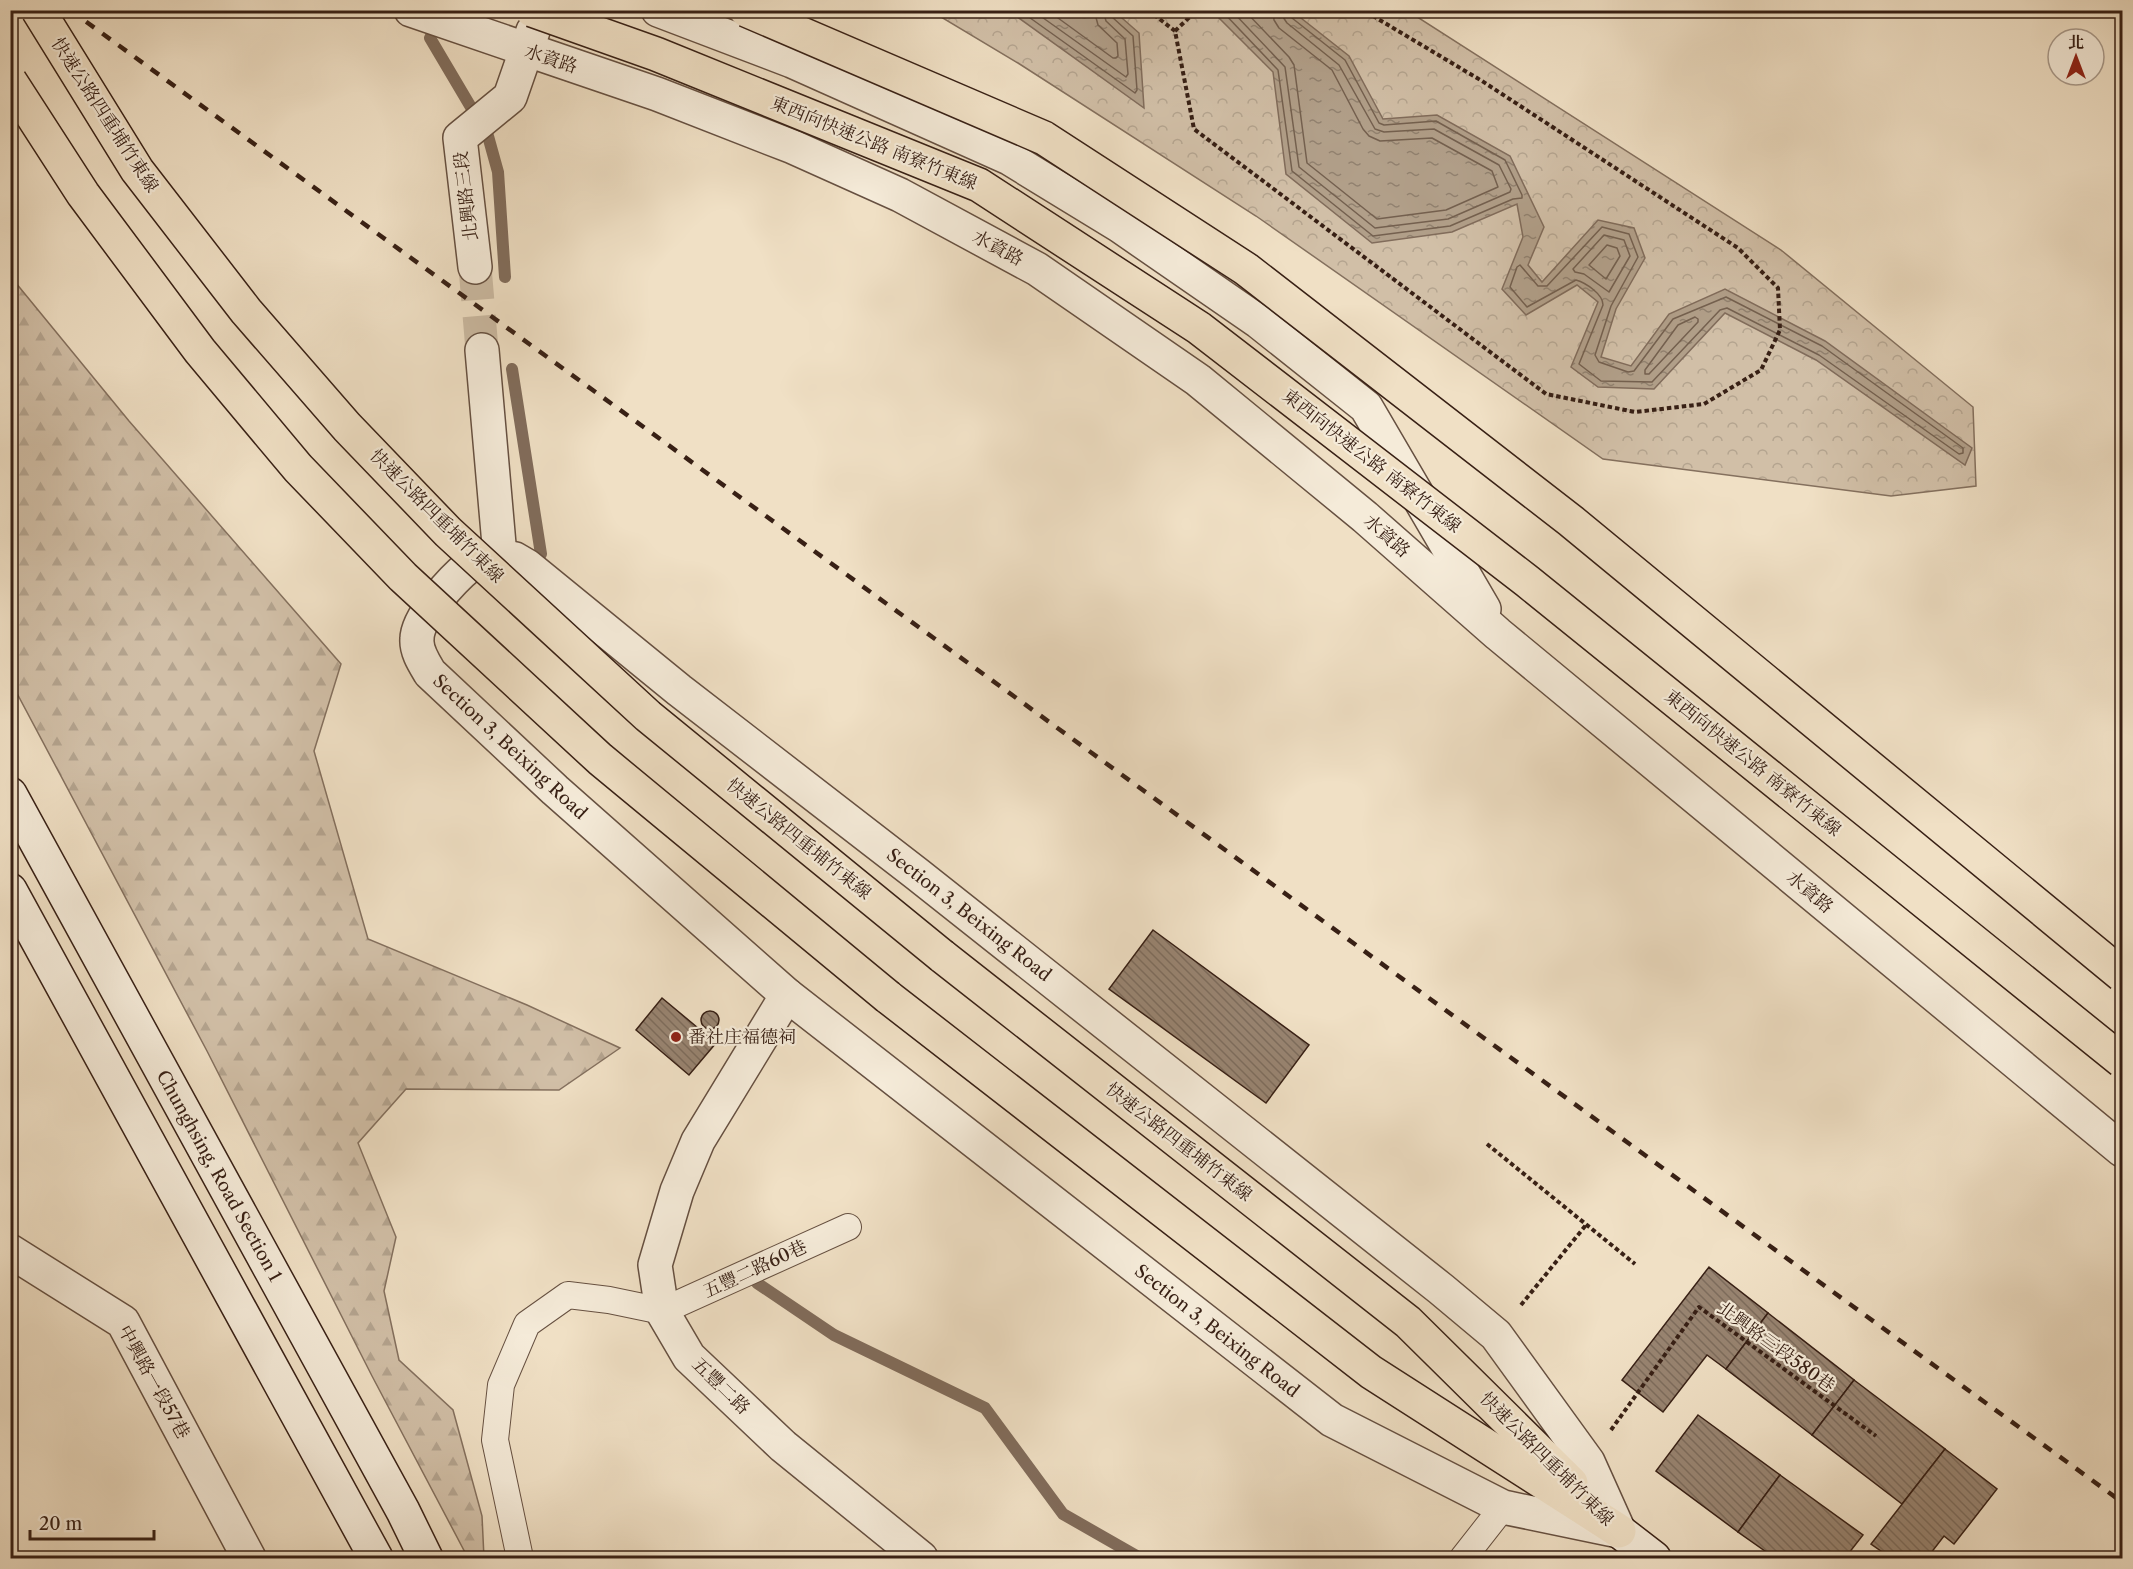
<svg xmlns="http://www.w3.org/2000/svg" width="2133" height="1569" font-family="'Libre Caslon Text','Noto Serif TC',serif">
<defs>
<pattern id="forest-firs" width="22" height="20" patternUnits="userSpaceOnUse" patternTransform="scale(1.5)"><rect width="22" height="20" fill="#d1bfa7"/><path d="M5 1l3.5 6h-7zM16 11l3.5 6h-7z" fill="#b4a48f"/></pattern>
<pattern id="park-crowns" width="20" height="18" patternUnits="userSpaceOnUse" patternTransform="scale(1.5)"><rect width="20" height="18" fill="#d1bfa7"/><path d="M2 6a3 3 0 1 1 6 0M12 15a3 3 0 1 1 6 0" fill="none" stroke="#b4a48f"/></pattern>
<pattern id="water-ripples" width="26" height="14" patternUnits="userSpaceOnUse" patternTransform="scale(1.5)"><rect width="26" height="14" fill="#b19f89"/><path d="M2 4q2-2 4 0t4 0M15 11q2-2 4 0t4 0" fill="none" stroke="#91816f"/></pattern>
<pattern id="building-back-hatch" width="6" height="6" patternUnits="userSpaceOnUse" patternTransform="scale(1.5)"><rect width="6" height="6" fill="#988471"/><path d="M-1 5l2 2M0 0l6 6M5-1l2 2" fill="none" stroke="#7d6c5c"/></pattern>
</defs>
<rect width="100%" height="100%" fill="#f0e0c5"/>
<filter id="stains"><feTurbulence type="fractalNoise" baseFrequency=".00333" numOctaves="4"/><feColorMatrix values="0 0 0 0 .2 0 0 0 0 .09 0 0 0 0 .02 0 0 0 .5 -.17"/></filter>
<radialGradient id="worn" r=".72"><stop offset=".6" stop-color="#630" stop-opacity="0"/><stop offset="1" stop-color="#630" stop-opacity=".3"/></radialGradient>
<polygon fill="url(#forest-firs)" stroke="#84705e" stroke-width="1.5" points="11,277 129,421 341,664 314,751 368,939 527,1005 620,1048 559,1090 406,1089 358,1143 396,1237 384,1291 399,1360 453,1410 482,1516 484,1558 468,1558 372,1376 207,1051 11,682"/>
<polygon fill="url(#park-crowns)" stroke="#84705e" stroke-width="1.5" points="931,11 1408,11 1781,250 1973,407 1976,486 1891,496 1603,459 1256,216 1018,63"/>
<g fill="url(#water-ripples)" stroke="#816c5b" stroke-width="1.5">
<polygon points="1009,11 1114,11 1139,33 1144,108"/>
<polygon points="1212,11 1292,11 1349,56 1383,119 1437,115 1510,156 1544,227 1528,265 1542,282 1598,220 1634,228 1645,258 1616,309 1601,357 1631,366 1669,314 1725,289 1825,341 1972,448 1965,465 1816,360 1725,313 1654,389 1598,387 1571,367 1598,302 1577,285 1526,315 1502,289 1523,237 1517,204 1452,232 1372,243 1286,174 1273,72"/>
</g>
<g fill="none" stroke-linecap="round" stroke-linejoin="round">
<g stroke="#74604f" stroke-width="1.5">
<polyline points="1019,10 1135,93 1137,90 1133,36 1112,17 1111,10"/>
<polyline points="1032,10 1126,77 1128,74 1125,39 1106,21 1103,10"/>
<polyline points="1047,10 1113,58 1116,58 1118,56 1117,43 1098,25 1094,10"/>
<polyline points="1221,10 1278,70 1292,171 1373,236 1450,226 1513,199 1522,198 1522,195 1505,160 1436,121 1384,125 1379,123 1345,60 1292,18 1289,10"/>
<polyline points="1231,10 1285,67 1299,167 1375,228 1448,219 1510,192 1511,189 1499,165 1434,129 1384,132 1375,129 1339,65 1287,23 1283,17 1282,10"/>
<polyline points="1244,10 1289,57 1294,65 1307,163 1377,219 1446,210 1498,187 1492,171 1432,138 1380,141 1369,136 1363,129 1332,70 1279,28 1274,20 1273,10"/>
<path d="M1602,227L1629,234L1638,257L1611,306L1595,355L1599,362L1628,372L1634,371L1673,319L1726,297L1822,346L1963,448V453L1959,454L1819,355L1727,308L1720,310L1652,382L1601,381L1579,364L1603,305C1603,294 1586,283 1576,280L1527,307L1510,287L1517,267L1520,265L1538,286H1547Z"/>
<polygon points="1604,235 1624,240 1630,256 1609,292 1584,274 1575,272 1573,269"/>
<polygon points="1607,245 1617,248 1620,256 1606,279 1589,265"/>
<polygon points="1695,317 1698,319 1698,322 1649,374 1645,374 1645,370 1678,325"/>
</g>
<g stroke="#816c5b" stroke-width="12">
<polyline points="430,38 488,136 498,172 505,277"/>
<polyline points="512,369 541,554"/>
<polyline points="757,1283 834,1335 985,1408 1063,1514 1140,1558"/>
</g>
</g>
<g fill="url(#building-back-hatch)" stroke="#382015" stroke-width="1.5">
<polygon points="1153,930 1309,1045 1266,1103 1109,989"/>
<polygon points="662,998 716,1043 689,1075 636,1030"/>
<circle cx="710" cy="1020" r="9"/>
<polygon points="1709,1267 1768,1313 1726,1369 1707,1355 1663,1412 1622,1380"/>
<polygon points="1768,1313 1854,1380 1812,1435 1726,1369"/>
<polygon points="1854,1380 1945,1449 1902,1504 1812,1435"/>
<polygon points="1698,1415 1780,1475 1738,1532 1656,1471"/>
<polygon points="1945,1449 1997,1489 1954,1544 1944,1536 1927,1558 1891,1558 1871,1544"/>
<polygon points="1780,1475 1863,1535 1845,1558 1775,1558 1738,1532"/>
</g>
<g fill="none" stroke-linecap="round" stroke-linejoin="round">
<polyline stroke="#cbbaa2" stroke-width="33" stroke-dasharray="33 16" stroke-linecap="butt" points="475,267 482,350"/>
<defs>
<g id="lane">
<polyline points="520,1558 495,1440 501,1385 527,1324 568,1295 609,1300 662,1311 848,1227"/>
<polyline points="1463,1558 1503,1507"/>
</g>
<g id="street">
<polyline points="411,10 657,94 793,147 900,195 1037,269 1198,380 1365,517 1498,634 2122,1150"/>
<polyline points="658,10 792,61 1009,158 1120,226 1259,322 1366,407 1484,609"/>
<polyline points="475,267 460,138 510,97 533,31"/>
<polyline points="482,350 500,556"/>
<path d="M500,556L515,559L527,566L679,690L917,874L1441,1289L1496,1335L1588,1462L1619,1531L1503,1507L1332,1420L787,995L555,790L430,673C424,663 416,651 417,639C417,617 453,579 470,565C478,558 489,557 500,556Z"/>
<polyline points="787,995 698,1141 677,1191 655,1265 662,1311 689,1357 783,1446 921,1558"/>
<polyline points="10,1251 123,1322 249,1558"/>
</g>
<g id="secondary">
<polyline points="10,794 403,1511 426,1558"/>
<polyline points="10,890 376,1558"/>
<polyline points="1619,1531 1654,1558"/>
</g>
<g id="highway">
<polyline points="942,956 1408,1322 1571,1483"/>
<polyline points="888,997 1371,1372 1619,1531"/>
</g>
</defs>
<use href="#lane" stroke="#665041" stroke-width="28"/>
<use href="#street" stroke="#665041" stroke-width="36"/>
<use href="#secondary" stroke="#382015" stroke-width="36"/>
<use href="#highway" stroke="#382015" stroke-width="36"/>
<g stroke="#382015" stroke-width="4" stroke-dasharray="4.5 3" stroke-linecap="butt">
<polyline points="1148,10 1175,31 1194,129 1546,394 1635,412 1704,404 1761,370 1780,330 1778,288 1738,248 1482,81 1363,10"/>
<polyline points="1175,31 1197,10"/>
<polyline points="1487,1144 1635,1264"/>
<polyline points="1521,1305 1586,1225"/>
<polyline points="1611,1430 1699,1307 1876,1436"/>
<polyline points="1958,1558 1960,1556 1963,1558"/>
</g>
<use href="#lane" stroke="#f5ebd9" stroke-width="26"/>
<use href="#street" stroke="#f5ebd9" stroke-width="33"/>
<use href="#secondary" stroke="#f5ebd9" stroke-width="33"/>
<use href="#highway" stroke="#f0e0c5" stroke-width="33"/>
<polyline stroke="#382015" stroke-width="4.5" stroke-dasharray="10 10" stroke-linecap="butt" points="70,10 2122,1502"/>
<defs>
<g id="highway-bridge">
<polyline points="38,10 137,170 246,311 347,427 448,532 648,716 942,956"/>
<polyline points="532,10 656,54 979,185 1199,328 1527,581 2122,1061"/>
<polyline points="746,10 1044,138 1246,269 1571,521 2122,975"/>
<polyline points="10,81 83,194 200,351 298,468 403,577 600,759 888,997"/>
</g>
</defs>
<use href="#highway-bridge" stroke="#382015" stroke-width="36" stroke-linecap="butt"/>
<use href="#highway-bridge" stroke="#f0e0c5" stroke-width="33"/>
</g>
<circle fill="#8f2418" stroke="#f5ebd9" stroke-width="2" cx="676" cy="1037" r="6"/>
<g text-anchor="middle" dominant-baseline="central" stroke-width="4.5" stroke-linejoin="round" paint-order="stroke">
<g font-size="18" fill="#382015" stroke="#f5ebd9">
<text transform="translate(551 59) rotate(18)">水資路</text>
<text transform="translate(105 115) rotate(57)">快速公路四重埔竹東線</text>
<text transform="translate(874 143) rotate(22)">東西向快速公路 南寮竹東線</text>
<text transform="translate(466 196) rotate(-97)">北興路三段</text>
<text transform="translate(998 248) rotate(28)">水資路</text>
<text transform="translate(1372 461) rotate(38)">東西向快速公路 南寮竹東線</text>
<text transform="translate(437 516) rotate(45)">快速公路四重埔竹東線</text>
<text transform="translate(1387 536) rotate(41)">水資路</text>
<text transform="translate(510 747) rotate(43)">Section 3, Beixing Road</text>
<text transform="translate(1753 763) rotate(39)">東西向快速公路 南寮竹東線</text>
<text transform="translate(799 839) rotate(39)">快速公路四重埔竹東線</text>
<text transform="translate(1810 892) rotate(40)">水資路</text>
<text transform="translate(969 915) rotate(38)">Section 3, Beixing Road</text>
<text transform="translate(1179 1142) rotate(38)">快速公路四重埔竹東線</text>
<text transform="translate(219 1176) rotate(61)">Chunghsing, Road Section 1</text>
<text transform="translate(755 1269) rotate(-25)">五豐二路60巷</text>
<text transform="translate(1217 1331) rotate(38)">Section 3, Beixing Road</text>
<text transform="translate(1776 1347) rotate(36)">北興路三段580巷</text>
<text transform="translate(154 1382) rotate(61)">中興路一段57巷</text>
<text transform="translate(721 1386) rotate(44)">五豐二路</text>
<text transform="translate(1547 1459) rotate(45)">快速公路四重埔竹東線</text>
</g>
<g font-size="18" fill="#382015" stroke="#f5ebd9" text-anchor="start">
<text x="688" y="1037">番社庄福德祠</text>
</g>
</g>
<rect width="2133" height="1569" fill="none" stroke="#f0e0c5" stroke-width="36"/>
<rect x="12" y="12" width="2109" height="1545" fill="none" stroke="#382015" stroke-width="3"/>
<rect x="18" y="18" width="2097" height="1533" fill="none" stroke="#382015" stroke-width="1.5"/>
<g transform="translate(2076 57)"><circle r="28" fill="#f5ebd9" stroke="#a99a8b" stroke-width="1.5"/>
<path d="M0-4.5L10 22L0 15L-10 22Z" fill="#8f2418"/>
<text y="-9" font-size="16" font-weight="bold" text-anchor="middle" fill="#382015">北</text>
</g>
<path d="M30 1530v9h124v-9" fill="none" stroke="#382015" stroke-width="3"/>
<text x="39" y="1530" font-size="18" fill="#382015" stroke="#f5ebd9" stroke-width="4.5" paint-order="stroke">20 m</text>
<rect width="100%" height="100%" filter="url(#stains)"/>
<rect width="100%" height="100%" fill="url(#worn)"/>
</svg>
